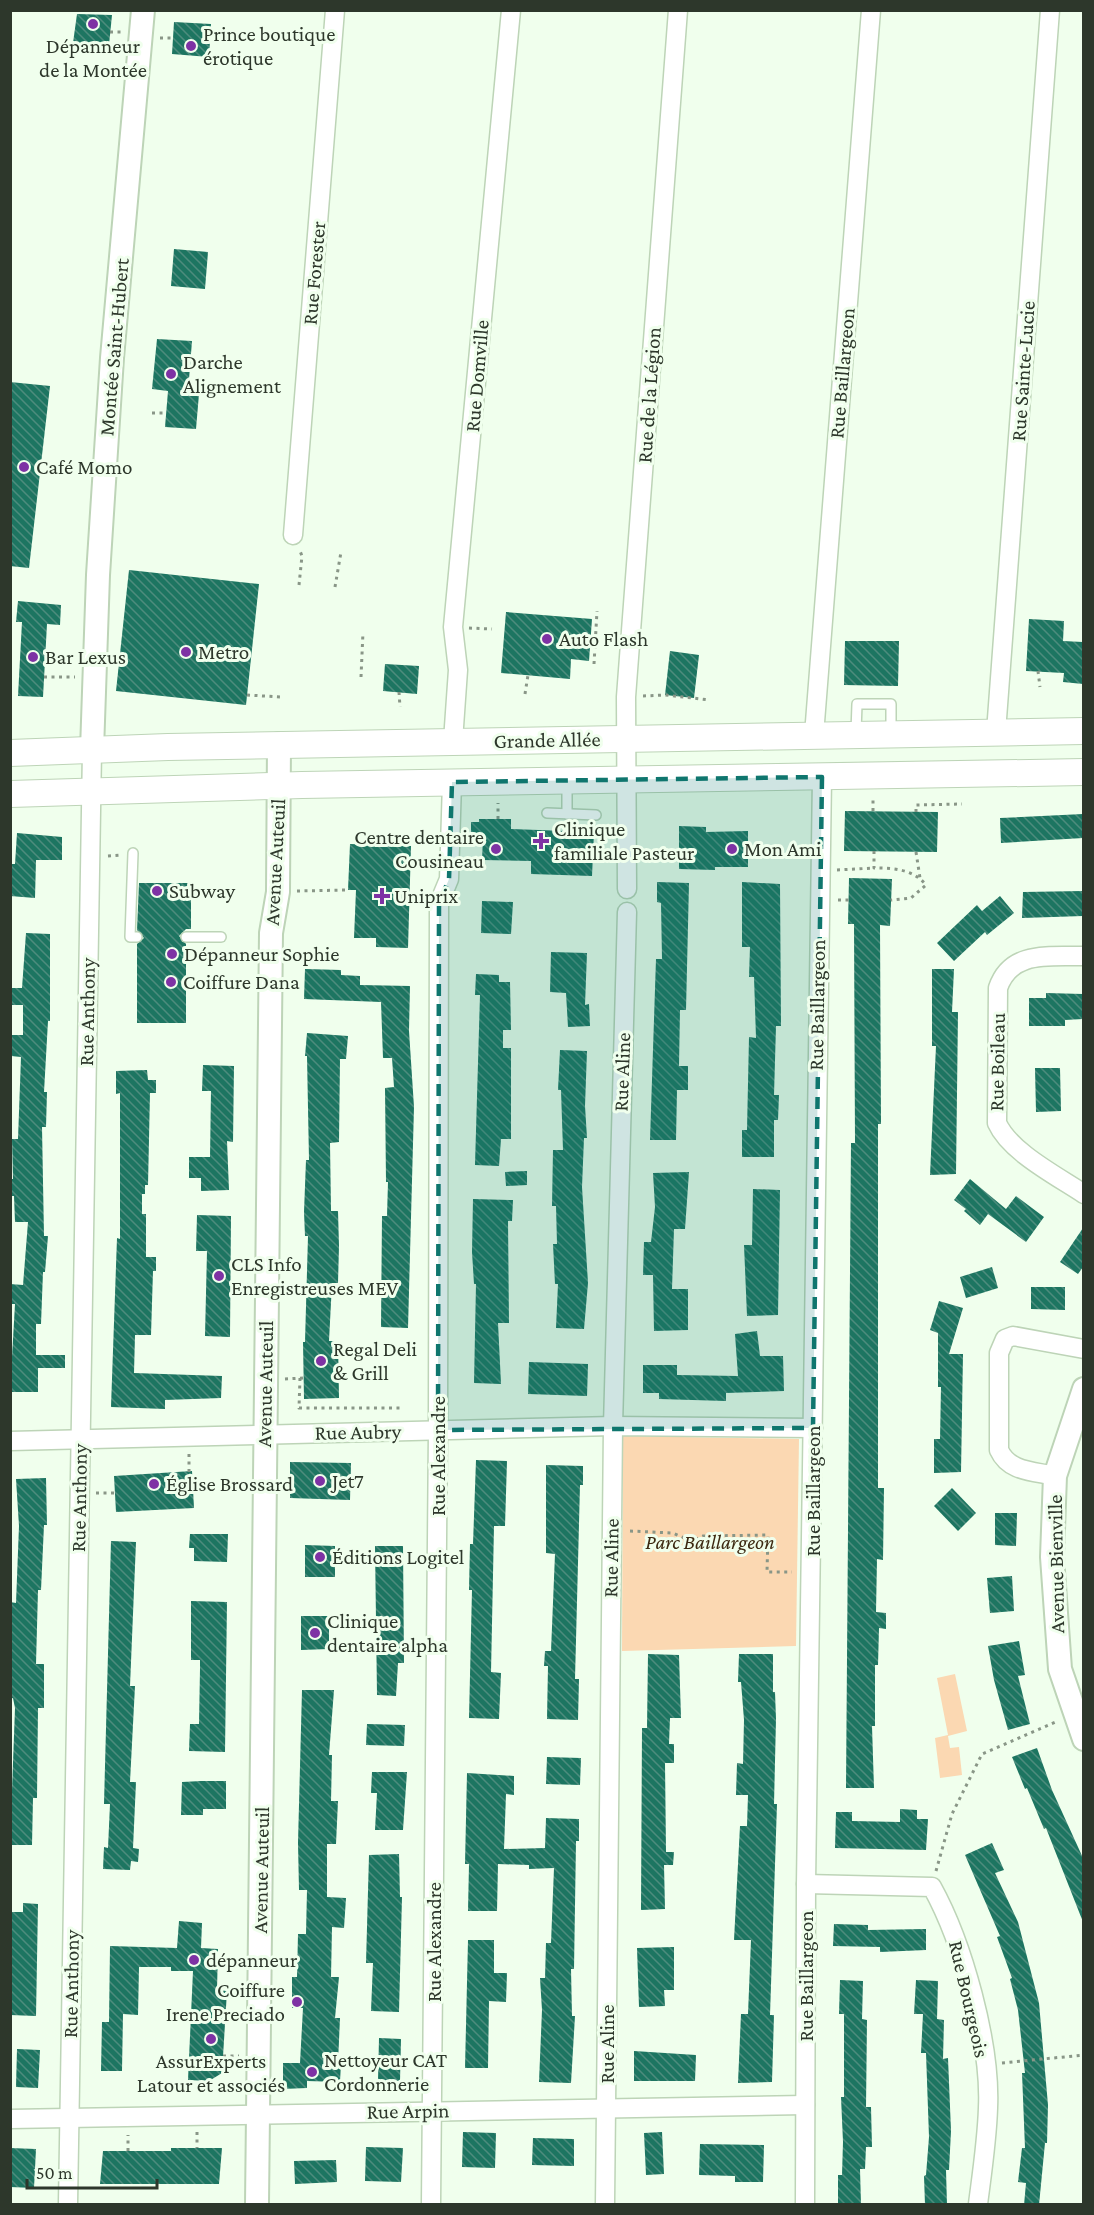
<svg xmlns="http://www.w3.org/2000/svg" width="1094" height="2215" font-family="'Crimson Pro',serif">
<defs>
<pattern id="building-back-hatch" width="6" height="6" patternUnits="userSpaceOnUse" patternTransform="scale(1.5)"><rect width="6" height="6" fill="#1d7561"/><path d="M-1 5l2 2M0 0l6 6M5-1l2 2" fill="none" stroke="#4e8c7d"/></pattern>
</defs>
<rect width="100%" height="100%" fill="#f0ffed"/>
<g fill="#fbd8b2">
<polygon points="623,1436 799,1439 796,1646 622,1651"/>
<polygon points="955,1674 967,1731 948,1736 950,1748 959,1747 962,1775 940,1778 935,1738 948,1735 937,1678"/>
</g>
<g fill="url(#building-back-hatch)">
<polygon points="77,14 112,15 109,45 73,43"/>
<polygon points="174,22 211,24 209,57 172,54"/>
<polygon points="174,249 208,252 205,289 171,286"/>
<polygon points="157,339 192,341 188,392 199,394 196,429 165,427 168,391 152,389"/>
<polygon points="10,382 50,386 29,568 10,566"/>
<polygon points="129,570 259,584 246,705 116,691"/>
<polygon points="18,601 61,605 60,625 47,624 43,697 18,696 22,622 16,622"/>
<polygon points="506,612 592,619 589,661 571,659 570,679 501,673"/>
<polygon points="1029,619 1064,621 1063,641 1083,642 1083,684 1063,682 1064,673 1026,671"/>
<polygon points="845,641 899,641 898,686 844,685"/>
<polygon points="670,651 699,655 694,698 665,695"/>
<polygon points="385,664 419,666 417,694 383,691"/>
<polygon points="845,811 938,812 937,852 844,851"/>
<polygon points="1083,814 1083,838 1001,843 1000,818"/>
<polygon points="479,819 511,819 511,829 594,832 592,876 531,874 531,861 482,860 483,837 471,837 471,822 479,822"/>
<polygon points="679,826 706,827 706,832 748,831 748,867 715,867 715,870 679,869"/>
<polygon points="17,833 62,837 62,860 36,860 35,898 10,896 10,864 15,864"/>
<polygon points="350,844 411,846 408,948 376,947 376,938 354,938 356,890 348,890"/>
<polygon points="849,878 892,879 890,926 880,925 881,1124 878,1124 878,1488 884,1488 883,1560 877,1559 876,1612 886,1613 886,1629 879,1628 878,1665 875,1665 875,1726 872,1726 874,1788 846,1788 851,1143 855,1143 854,924 848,924"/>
<polygon points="657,882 689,883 686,1010 680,1010 679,1066 688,1066 688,1090 677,1090 676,1140 650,1140 656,959 662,959 661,903 657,902"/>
<polygon points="742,882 780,884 781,1026 776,1026 774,1095 779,1095 778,1120 774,1120 774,1157 742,1157 742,1130 747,1130 749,1037 756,1038 754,977 749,977 750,947 742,947"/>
<polygon points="139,883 191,883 191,929 186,929 179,936 186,944 186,1023 137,1023 137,944 144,938 137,930"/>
<polygon points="1083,891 1083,916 1022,918 1023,892"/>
<polygon points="1000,896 1014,913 987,935 985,932 954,961 937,943 977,905 982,911"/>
<polygon points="482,901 513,902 511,934 481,933"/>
<polygon points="26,933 50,934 50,1021 48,1021 44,1092 47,1092 46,1127 42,1127 44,1236 48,1236 45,1272 43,1272 41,1324 36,1324 36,1355 65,1355 65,1368 38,1368 38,1392 10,1392 15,1304 10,1304 10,1284 23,1285 28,1222 15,1222 14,1196 10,1196 10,1179 13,1179 12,1139 18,1139 21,1057 11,1056 12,1035 23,1035 23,1005 10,1005 10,988 22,988"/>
<polygon points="551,952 587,953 585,1005 589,1004 590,1026 568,1027 566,993 550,992"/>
<polygon points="305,969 341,970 341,975 360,976 360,985 410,986 409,1031 414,1107 408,1328 381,1327 382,1216 387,1216 388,1182 386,1182 385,1088 394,1087 392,1058 383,1058 381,1002 304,999"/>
<polygon points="932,969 954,969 952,1012 958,1012 956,1174 930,1175 936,1046 932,1046"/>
<polygon points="476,974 499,975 499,982 510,982 511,1030 503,1030 503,1048 511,1048 511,1139 501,1139 499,1166 475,1165 480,995 475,995"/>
<polygon points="1046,993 1083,994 1083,1019 1065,1020 1065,1026 1029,1026 1029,998 1046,998"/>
<polygon points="307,1033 348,1036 346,1059 340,1059 339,1142 330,1143 331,1211 338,1211 339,1246 338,1283 332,1283 329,1341 338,1341 339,1398 304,1399 303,1342 305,1342 308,1236 305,1236 304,1212 306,1160 309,1160 307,1056 305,1056"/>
<polygon points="560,1050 587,1051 585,1106 587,1138 584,1138 582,1187 588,1283 584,1329 556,1328 558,1284 555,1284 553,1244 557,1244 556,1206 552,1206 553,1150 563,1150 561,1090 558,1090"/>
<polygon points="203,1065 234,1066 233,1142 227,1141 229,1190 201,1191 201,1178 189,1178 189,1157 210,1157 211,1091 202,1091"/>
<polygon points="1035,1068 1060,1068 1061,1111 1036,1112"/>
<polygon points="147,1070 148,1080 156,1080 156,1093 150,1093 148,1185 145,1185 145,1194 142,1194 142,1214 146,1214 146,1257 156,1257 156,1271 153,1271 151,1335 135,1335 134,1373 222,1376 221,1398 165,1400 165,1409 111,1407 117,1238 120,1239 120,1093 116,1094 116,1071"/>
<polygon points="527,1171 527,1185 506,1186 505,1172"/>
<polygon points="689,1172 685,1229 674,1229 672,1289 688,1289 688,1330 654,1331 653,1275 643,1275 644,1242 651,1242 655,1207 653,1173"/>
<polygon points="970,1179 1006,1209 1016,1196 1044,1217 1026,1242 988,1214 980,1225 964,1211 966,1209 954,1200"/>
<polygon points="753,1189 780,1190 778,1315 747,1316 744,1245 752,1245"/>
<polygon points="473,1199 513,1200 512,1221 508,1221 509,1323 498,1323 501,1384 474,1383 476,1284 474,1284 472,1252"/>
<polygon points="197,1215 231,1216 230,1337 205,1336 207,1251 196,1251"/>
<polygon points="1083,1228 1083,1267 1078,1274 1060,1262"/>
<polygon points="992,1267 998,1288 966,1298 960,1277"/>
<polygon points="1031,1287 1065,1287 1065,1310 1031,1309"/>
<polygon points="939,1301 963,1308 949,1354 963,1354 961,1472 934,1473 934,1439 940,1439 941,1387 938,1387 938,1333 930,1330"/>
<polygon points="757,1331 760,1356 783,1356 784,1391 726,1393 726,1401 659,1399 659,1393 643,1393 643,1365 677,1365 677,1375 738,1376 735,1334"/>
<polygon points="529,1362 588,1364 587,1396 528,1394"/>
<polygon points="476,1460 507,1461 505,1526 494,1526 491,1672 501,1673 499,1719 469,1718 472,1590 469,1590 470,1544 473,1544"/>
<polygon points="290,1462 351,1463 350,1500 290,1498"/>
<polygon points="546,1465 583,1466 583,1485 580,1485 575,1679 579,1679 578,1720 547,1719 548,1666 544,1666 545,1651 551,1651 555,1554 546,1553"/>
<polygon points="192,1471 194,1508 116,1512 114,1476"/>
<polygon points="46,1478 47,1525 44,1525 41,1590 38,1590 36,1664 44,1664 44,1708 38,1708 37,1798 33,1798 32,1845 10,1845 15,1708 13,1698 10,1699 10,1602 16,1603 19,1526 16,1479"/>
<polygon points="952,1488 976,1513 958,1531 934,1506"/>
<polygon points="995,1513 1017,1513 1016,1546 995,1545"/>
<polygon points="190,1534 228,1534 227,1562 194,1561 194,1548 189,1548"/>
<polygon points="111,1541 136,1542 130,1686 135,1686 130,1782 136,1782 133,1848 139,1849 138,1862 131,1861 130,1870 103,1869 104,1847 108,1848 110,1804 104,1804"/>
<polygon points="305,1545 335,1546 335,1577 305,1577"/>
<polygon points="375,1546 403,1546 404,1663 398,1663 396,1696 377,1695"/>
<polygon points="1012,1576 1014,1611 990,1613 987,1578"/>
<polygon points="191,1601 227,1602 225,1752 189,1751 190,1724 199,1724 200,1669 200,1660 191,1660"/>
<polygon points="301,1616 329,1616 329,1649 301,1650"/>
<polygon points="1019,1641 1025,1675 1018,1676 1030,1724 1008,1730 994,1680 988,1646"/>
<polygon points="648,1654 679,1655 681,1718 670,1718 669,1744 674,1744 674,1763 665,1763 666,1852 674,1852 673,1865 664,1865 665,1909 641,1910 642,1728 647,1728"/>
<polygon points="739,1654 773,1654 773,1692 775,1692 776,1719 774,1804 777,1804 770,2015 774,2015 772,2082 738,2083 741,2014 748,2014 751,1940 734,1940 740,1826 747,1826 748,1795 736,1795 737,1763 743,1764 744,1720 741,1682 738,1682"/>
<polygon points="302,1690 334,1690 329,1755 332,1755 331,1801 338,1801 336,1844 327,1844 327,1897 346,1898 344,1928 332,1927 331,1977 339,1977 335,2018 340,2018 338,2063 341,2063 340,2082 307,2081 307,2088 283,2089 283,2063 300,2063 303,2008 292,2008 292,1977 297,1977 298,1934 306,1934 307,1890 299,1890 298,1843"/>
<polygon points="367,1724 405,1725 404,1746 366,1745"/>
<polygon points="1037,1748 1052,1790 1083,1858 1083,1922 1046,1828 1044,1829 1027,1788 1025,1789 1012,1757"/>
<polygon points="547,1757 581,1758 580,1785 546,1784"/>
<polygon points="372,1772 407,1772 403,1830 375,1830 377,1793 371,1793"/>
<polygon points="467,1773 514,1776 514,1795 506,1794 504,1849 545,1848 546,1818 579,1819 579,1841 576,1841 574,1969 571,1969 572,2016 575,2016 571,2083 539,2082 542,2010 540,1978 545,1978 546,1943 551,1943 554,1868 529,1869 529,1865 498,1864 497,1911 468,1911 469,1864 465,1864"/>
<polygon points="201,1781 226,1781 226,1809 203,1809 203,1815 181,1815 182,1782"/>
<polygon points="900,1809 917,1810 917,1819 928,1819 926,1850 835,1848 836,1812 852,1812 852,1821 900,1822"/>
<polygon points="992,1843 1004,1870 995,1873 1018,1922 1039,2003 1048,2105 1047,2143 1045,2143 1039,2205 1024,2205 1026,2183 1018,2182 1022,2148 1025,2148 1022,2073 1025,2073 1018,2010 1010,1979 1012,1978 997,1937 1000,1936 965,1855"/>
<polygon points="399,1854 400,1897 402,1897 399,2012 371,2011 373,1963 366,1963 369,1855"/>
<polygon points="23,1903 38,1904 36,2016 10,2015 10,1912 23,1912"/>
<polygon points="179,1921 202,1923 201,1948 218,1949 217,1990 227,1991 222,2073 209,2081 188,2080 193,1971 171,1971 171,1967 139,1967 138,2015 123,2014 122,2071 101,2071 102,2022 109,2022 110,1946 177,1948"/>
<polygon points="834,1924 868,1925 868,1930 926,1929 926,1950 880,1952 880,1947 833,1946"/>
<polygon points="468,1940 494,1940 494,1973 507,1973 506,2002 489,2001 488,2068 465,2068"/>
<polygon points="674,1947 674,1990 664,1990 665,2006 639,2007 637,1948"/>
<polygon points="840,1980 863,1981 862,2019 867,2020 866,2107 871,2107 872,2147 866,2147 865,2169 860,2169 861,2205 838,2205 838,2175 842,2175 843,2142 841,2097 844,2097 844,2014 839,2014"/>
<polygon points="916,1980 938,1981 937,2019 944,2020 943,2059 948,2058 951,2131 949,2170 946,2170 947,2205 925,2205 924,2176 926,2175 929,2137 926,2053 921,2053 923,2014 914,2014"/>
<polygon points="379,2038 401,2039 400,2081 378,2081"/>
<polygon points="17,2049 40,2050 38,2088 16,2087"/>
<polygon points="634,2051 696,2055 695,2081 634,2081"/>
<polygon points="463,2132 496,2133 495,2168 462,2167"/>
<polygon points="662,2132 664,2174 646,2175 644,2133"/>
<polygon points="533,2138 574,2139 574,2166 532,2165"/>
<polygon points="700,2144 764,2145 763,2182 735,2182 735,2176 699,2175"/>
<polygon points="366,2147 403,2148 401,2182 365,2181"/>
<polygon points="10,2148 36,2149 34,2188 10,2187"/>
<polygon points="171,2148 222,2148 219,2184 100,2184 103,2151 171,2151"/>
<polygon points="336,2160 337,2182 295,2184 294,2161"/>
</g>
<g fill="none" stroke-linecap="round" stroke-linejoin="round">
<defs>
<g id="service">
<polyline points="856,732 857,704 891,704 891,733"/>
<polyline points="547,813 596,815"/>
<polyline points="567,814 567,783"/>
<polyline points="133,853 130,937 137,937"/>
<polyline points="186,937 221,937"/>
</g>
<g id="minor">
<polyline points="293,535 335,10"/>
<polyline points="996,732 1050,10"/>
<polyline points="814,735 871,10"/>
<polyline points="453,741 458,670 453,627 511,10"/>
<polyline points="627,889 626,697 678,10"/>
<path d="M1084,956C1049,957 1011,950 998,988L997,1123C1010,1152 1057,1176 1084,1194"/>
<polyline points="10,1441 613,1426 813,1428"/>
<path d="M1055,1476C1033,1471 1009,1472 999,1450V1353L1005,1339L1013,1336L1084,1349"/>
<path d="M806,1884L932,1887C963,1943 991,2044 988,2108C987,2140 982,2173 978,2204"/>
<polyline points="10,2119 805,2105"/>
<polyline points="68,2204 92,750"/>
<polyline points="431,2204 438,1430 439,903 449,879 452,782"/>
<polyline points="605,2204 613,1426 627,912"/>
<polyline points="805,2204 806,1884 822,777"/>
</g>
<g id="tertiary">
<polyline points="92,750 98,575 112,358 143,10"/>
<polyline points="1084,1389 1055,1476 1052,1557 1060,1669 1084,1739"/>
<polyline points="257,2204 271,933 278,892 279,744"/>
</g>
<g id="secondary">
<polyline points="10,753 168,747 1084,731"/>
<polyline points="10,794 302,785 1084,772"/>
</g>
</defs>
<use href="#service" stroke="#bdd4b7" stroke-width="12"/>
<use href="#minor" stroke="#bdd4b7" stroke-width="21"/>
<use href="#tertiary" stroke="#bdd4b7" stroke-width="26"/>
<use href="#secondary" stroke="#bdd4b7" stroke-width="28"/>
<g stroke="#899687" stroke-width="3" stroke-dasharray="3 4.5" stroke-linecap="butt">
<polyline points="110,32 123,32"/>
<polyline points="160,38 173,38"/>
<polyline points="152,413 166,413"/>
<polyline points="299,585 302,556 300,551"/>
<polyline points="335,587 341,552"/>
<polyline points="469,628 492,629"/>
<polyline points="594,664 597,611"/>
<polyline points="1038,671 1040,687"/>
<polyline points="44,677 75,677"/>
<polyline points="361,677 363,632"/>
<polyline points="399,692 400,707"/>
<polyline points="525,694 528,675"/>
<polyline points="247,695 281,697"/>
<polyline points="643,696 665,695 710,700"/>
<polyline points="873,811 873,796"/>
<polyline points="916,812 916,805 962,804"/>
<polyline points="498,819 498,803"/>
<path d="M874,851V868C893,868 913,869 926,885L911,898L891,900"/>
<polyline points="916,852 920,878"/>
<polyline points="108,856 122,855"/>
<polyline points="837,870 874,868"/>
<polyline points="297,891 348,890"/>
<polyline points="838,900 849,900"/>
<polyline points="409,903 422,903"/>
<polyline points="232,1284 248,1285"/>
<polyline points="300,1378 299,1408 402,1408"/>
<polyline points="285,1379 304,1378"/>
<polyline points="189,1472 189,1452"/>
<polyline points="96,1493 115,1493"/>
<polyline points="630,1531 673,1533 691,1541 703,1536 768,1535 767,1572 792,1572"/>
<polyline points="936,1871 952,1814 982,1754 1058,1721"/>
<polyline points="223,2056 239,2056"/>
<polyline points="1002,2063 1084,2055"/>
<polyline points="197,2132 197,2148"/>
<polyline points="128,2151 128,2135"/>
</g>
<use href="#service" stroke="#fff" stroke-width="9"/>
<use href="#minor" stroke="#fff" stroke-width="18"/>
<use href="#tertiary" stroke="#fff" stroke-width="22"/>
<use href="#secondary" stroke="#fff" stroke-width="26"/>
</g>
<path fill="#0f766e" fill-opacity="0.2" stroke="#0f766e" stroke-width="4.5" stroke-dasharray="12 8" stroke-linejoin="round" d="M822,777L813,1428L438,1430L439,903L449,879L452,782Z"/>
<g fill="#7e32a4" stroke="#f0ffed" stroke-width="2">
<circle cx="93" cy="24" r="6"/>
<circle cx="191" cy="46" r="6"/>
<circle cx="171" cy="374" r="6"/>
<circle cx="24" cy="467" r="6"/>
<circle cx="547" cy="639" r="6"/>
<circle cx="186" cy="652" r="6"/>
<circle cx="33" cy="657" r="6"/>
<path d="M538 832h6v6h6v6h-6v6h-6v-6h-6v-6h6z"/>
<circle cx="496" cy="849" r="6"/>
<circle cx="732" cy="849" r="6"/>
<circle cx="157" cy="891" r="6"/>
<path d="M379 887h6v6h6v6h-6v6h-6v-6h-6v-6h6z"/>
<circle cx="172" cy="954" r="6"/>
<circle cx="171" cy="982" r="6"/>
<circle cx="219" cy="1276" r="6"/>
<circle cx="321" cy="1361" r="6"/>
<circle cx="320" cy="1481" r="6"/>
<circle cx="154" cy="1484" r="6"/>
<circle cx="320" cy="1557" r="6"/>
<circle cx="315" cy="1633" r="6"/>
<circle cx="194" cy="1960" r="6"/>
<circle cx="297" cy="2002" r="6"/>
<circle cx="211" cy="2039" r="6"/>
<circle cx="312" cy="2072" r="6"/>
</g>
<g text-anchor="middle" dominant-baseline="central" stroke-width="6" stroke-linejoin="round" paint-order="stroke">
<g font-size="21" fill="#2d372b" stroke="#f0ffed" text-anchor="start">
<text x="203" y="34">Prince boutique<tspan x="203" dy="24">érotique</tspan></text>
<text x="93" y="46" text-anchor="middle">Dépanneur<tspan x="93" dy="24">de la Montée</tspan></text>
<text x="183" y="362">Darche<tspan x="183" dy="24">Alignement</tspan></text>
<text x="36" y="467">Café Momo</text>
<text x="559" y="639">Auto Flash</text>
<text x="198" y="652">Metro</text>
<text x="45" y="657">Bar Lexus</text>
<text x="554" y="829">Clinique<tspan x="554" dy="24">familiale Pasteur</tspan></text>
<text x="484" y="837" text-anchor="end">Centre dentaire<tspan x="484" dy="24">Cousineau</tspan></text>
<text x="744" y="849">Mon Ami</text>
<text x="169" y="891">Subway</text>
<text x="394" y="896">Uniprix</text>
<text x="184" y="954">Dépanneur Sophie</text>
<text x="183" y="982">Coiffure Dana</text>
<text x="231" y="1264">CLS Info<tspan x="231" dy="24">Enregistreuses MEV</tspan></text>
<text x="333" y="1349">Regal Deli<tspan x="333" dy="24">&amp; Grill</tspan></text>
<text x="332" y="1481">Jet7</text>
<text x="166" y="1484">Église Brossard</text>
<text x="332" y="1557">Éditions Logitel</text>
<text x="327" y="1621">Clinique<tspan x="327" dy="24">dentaire alpha</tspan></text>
<text x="206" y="1960">dépanneur</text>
<text x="285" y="1990" text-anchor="end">Coiffure<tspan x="285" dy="24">Irene Preciado</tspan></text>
<text x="324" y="2060">Nettoyeur CAT<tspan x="324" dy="24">Cordonnerie</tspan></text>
<text x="211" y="2061" text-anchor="middle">AssurExperts<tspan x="211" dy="24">Latour et associés</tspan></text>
</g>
<g font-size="21" fill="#2d372b" stroke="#f0ffed">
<text transform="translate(314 273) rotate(-85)">Rue Forester</text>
<text transform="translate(114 347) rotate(-85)">Montée Saint-Hubert</text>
<text transform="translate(1023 371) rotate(-86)">Rue Sainte-Lucie</text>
<text transform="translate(842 373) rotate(-85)">Rue Baillargeon</text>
<text transform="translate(477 376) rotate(-85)">Rue Domville</text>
<text transform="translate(649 395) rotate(-86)">Rue de la Légion</text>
<text transform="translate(547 740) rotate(-1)">Grande Allée</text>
<text transform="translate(275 862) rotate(-87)">Avenue Auteuil</text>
<text transform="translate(817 1005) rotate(-89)">Rue Baillargeon</text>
<text transform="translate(87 1012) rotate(-89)">Rue Anthony</text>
<text transform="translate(997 1062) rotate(-89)">Rue Boileau</text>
<text transform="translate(622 1072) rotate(-88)">Rue Aline</text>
<text transform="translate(265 1384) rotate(-89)">Avenue Auteuil</text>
<text transform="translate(358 1432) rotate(-1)">Rue Aubry</text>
<text transform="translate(438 1456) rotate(-90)">Rue Alexandre</text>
<text transform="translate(813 1491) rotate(-90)">Rue Baillargeon</text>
<text transform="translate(79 1498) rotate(-89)">Rue Anthony</text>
<text transform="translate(611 1558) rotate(-89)">Rue Aline</text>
<text transform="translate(1056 1564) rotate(-91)">Avenue Bienville</text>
<text transform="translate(261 1870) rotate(-89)">Avenue Auteuil</text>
<text transform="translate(434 1942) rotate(-90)">Rue Alexandre</text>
<text transform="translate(806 1976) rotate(-90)">Rue Baillargeon</text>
<text transform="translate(71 1984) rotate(-89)">Rue Anthony</text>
<text transform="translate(969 1999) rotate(77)">Rue Bourgeois</text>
<text transform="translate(607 2044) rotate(-90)">Rue Aline</text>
<text transform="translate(408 2111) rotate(-1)">Rue Arpin</text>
</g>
<g font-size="21" font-style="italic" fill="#3c2911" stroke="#f0ffed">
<text x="710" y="1542">Parc Baillargeon</text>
</g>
</g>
<rect width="1094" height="2215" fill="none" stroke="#2d372b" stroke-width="24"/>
<path d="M27 2179v9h130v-9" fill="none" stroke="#2d372b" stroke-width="3"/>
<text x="36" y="2179" font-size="18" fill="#2d372b" stroke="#f0ffed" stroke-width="4.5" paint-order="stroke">50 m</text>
</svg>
